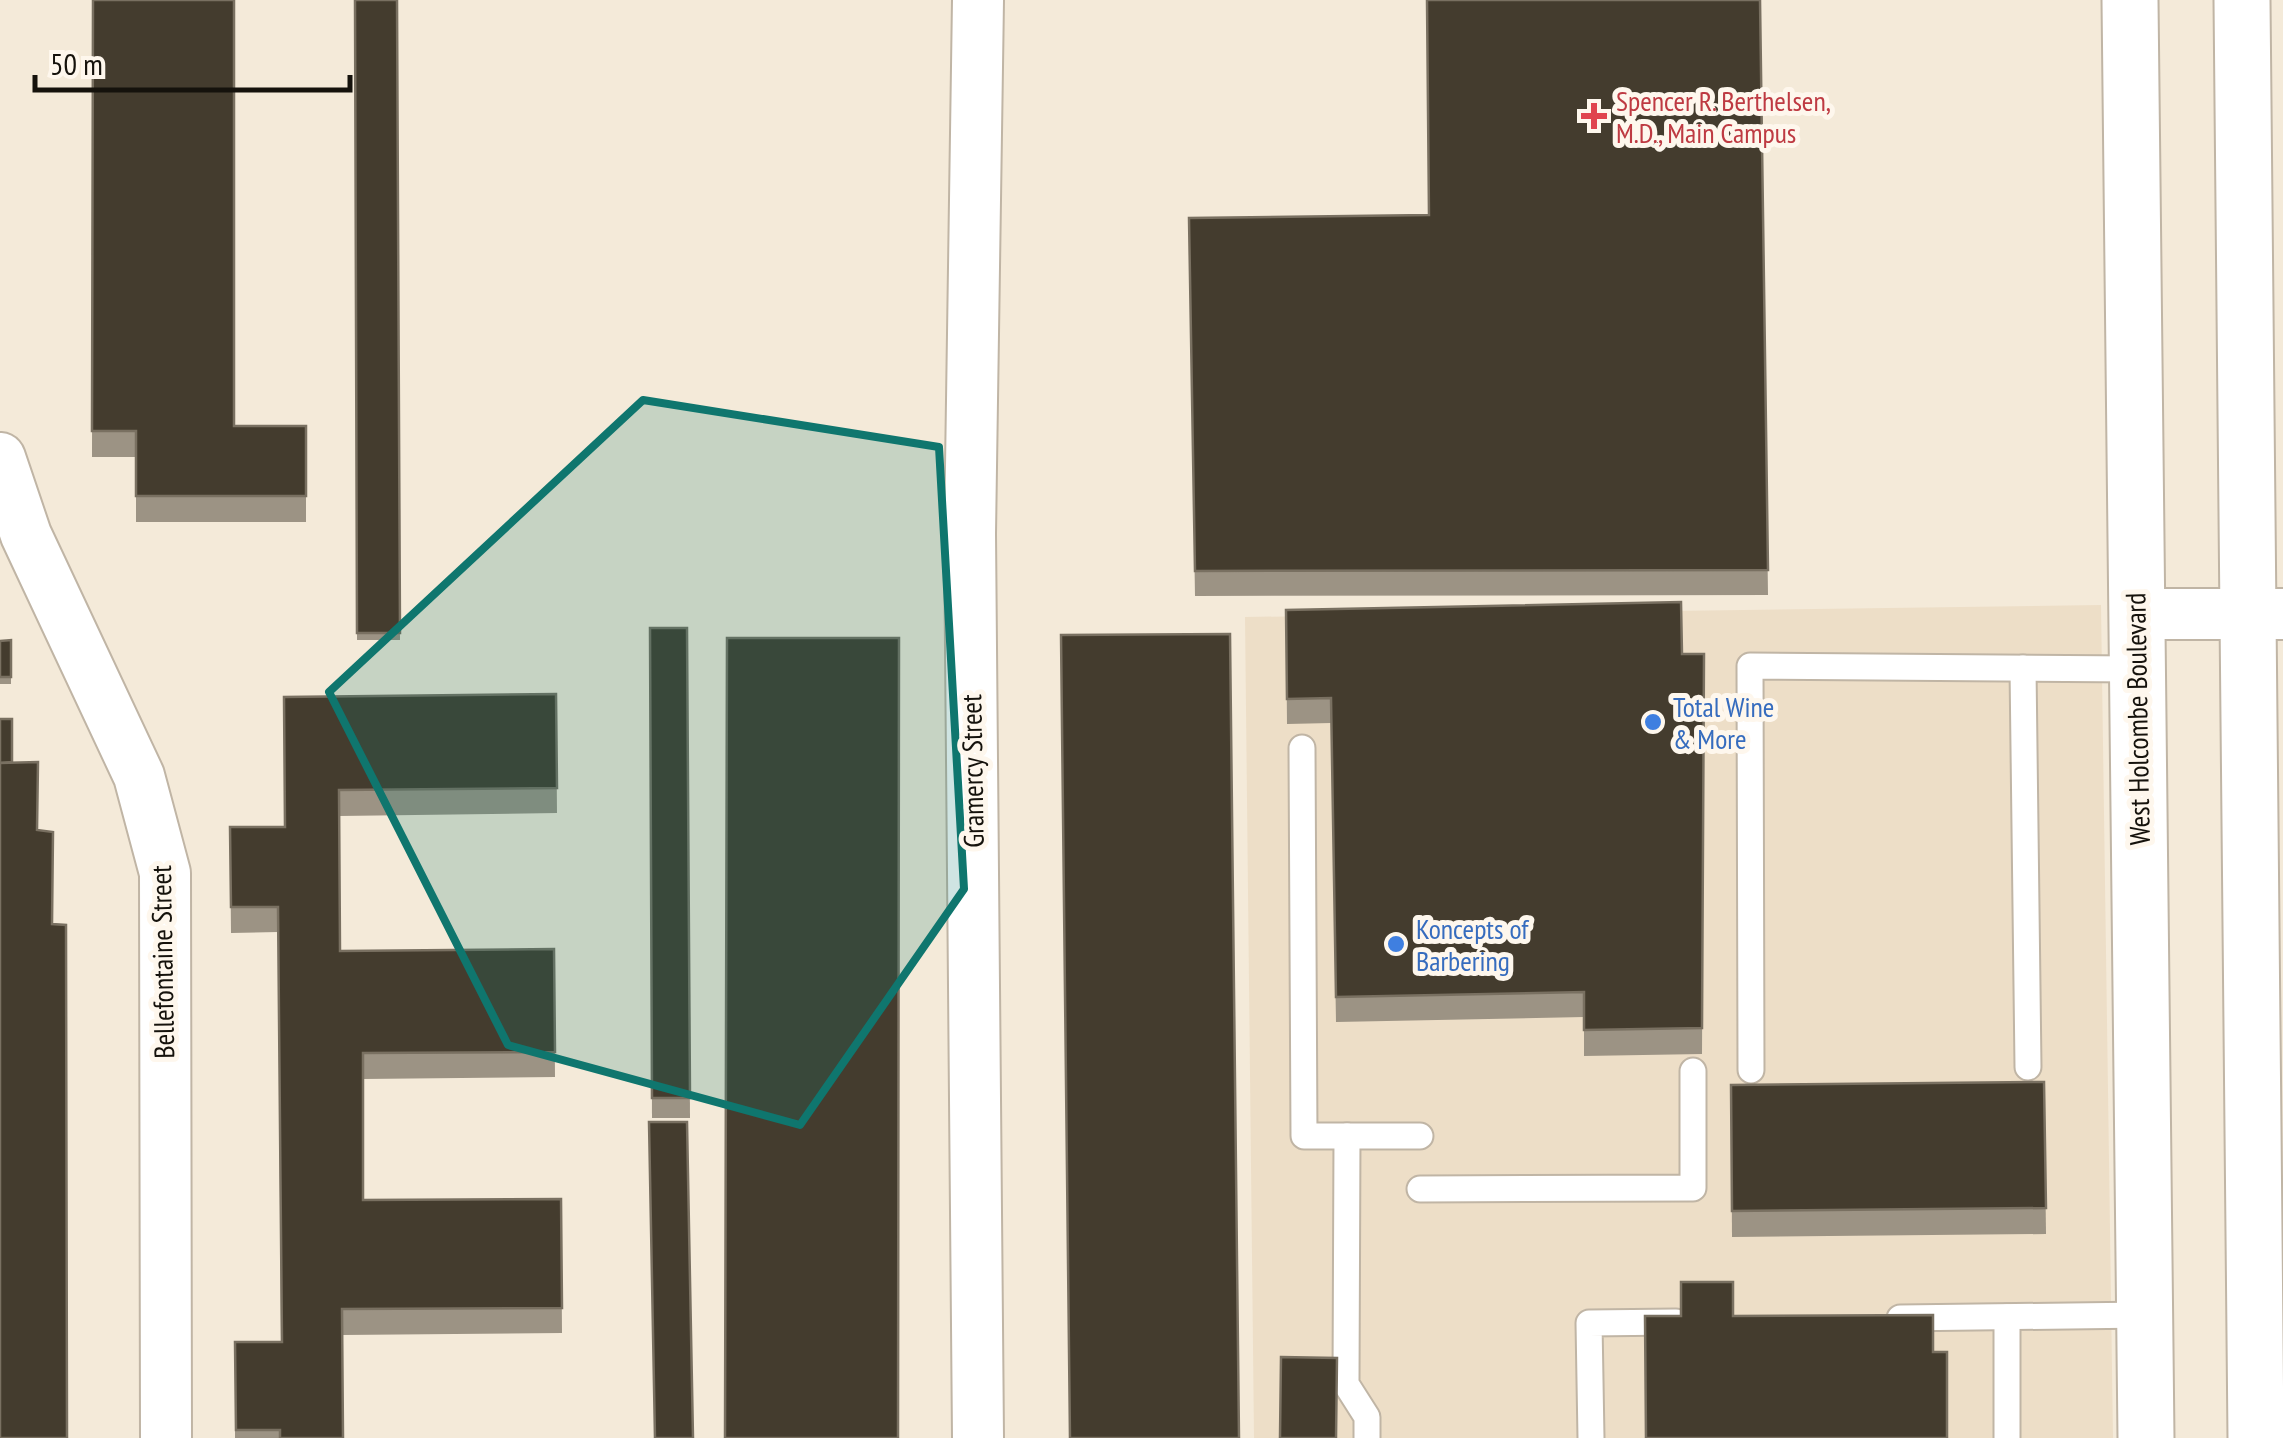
<svg xmlns="http://www.w3.org/2000/svg" width="2283" height="1438" font-family="'PT Sans Narrow',sans-serif">
<rect width="100%" height="100%" fill="#f4ead9"/>
<polygon fill="#eddec7" points="2101,605 2113,1438 1254,1438 1245,617"/>
<g fill="none" stroke-linecap="round" stroke-linejoin="round">
<defs>
<g id="service">
<polyline points="2023,668 2028,1067"/>
<polyline points="1302,748 1304,1136 1420,1136"/>
<polyline points="1751,1070 1750,666 2135,669"/>
<polyline points="1347,1136 1346,1384 1367,1417 1367,1438"/>
<polyline points="1420,1189 1693,1188 1693,1071"/>
<polyline points="2007,1317 2007,1438"/>
<polyline points="1900,1318 2145,1315"/>
<polyline points="1591,1438 1589,1323 1676,1322"/>
</g>
<g id="minor">
<polyline points="978,0 970,534 978,1438"/>
<polyline points="0,458 26,535 139,776 165,873 166,1438"/>
<polyline points="2135,614 2283,614"/>
</g>
<g id="primary">
<polyline points="2130,0 2146,1438"/>
<polyline points="2242,0 2256,1438"/>
</g>
</defs>
<use href="#service" stroke="#c0b5a5" stroke-width="29"/>
<use href="#minor" stroke="#c0b5a5" stroke-width="54"/>
<use href="#primary" stroke="#c0b5a5" stroke-width="59"/>
<use href="#service" stroke="#fff" stroke-width="25"/>
<use href="#minor" stroke="#fff" stroke-width="50"/>
<use href="#primary" stroke="#fff" stroke-width="55"/>
</g>
<g fill="#9c9384">
<polygon points="93,0 234,426 306,426 306,522 136,522 136,457 92,457"/>
<polygon points="355,0 397,0 400,640 357,640"/>
<polygon points="1760,0 1768,595 1195,596 1189,218 1428,215"/>
<polygon points="1286,610 1682,654 1704,654 1702,1054 1584,1056 1584,1017 1336,1022 1331,723 1287,724"/>
<polygon points="650,628 687,628 690,1118 652,1118"/>
<polygon points="11,640 11,684 0,684 0,641"/>
<polygon points="556,694 557,813 339,816 340,951 554,949 555,1077 363,1079 363,1200 561,1199 562,1333 342,1335 343,1438 235,1438 235,1342 281,1342 278,932 231,933 230,827 285,827 284,697"/>
<polygon points="2044,1082 2046,1234 1732,1237 1731,1085"/>
</g>
<g fill="#443c2e" stroke="#797061" stroke-width="2.5">
<polygon points="93,0 234,0 234,426 306,426 306,496 136,496 136,431 92,431"/>
<polygon points="355,0 397,0 400,633 357,633"/>
<polygon points="1427,0 1760,0 1768,570 1195,571 1189,218 1429,215"/>
<polygon points="1681,602 1682,654 1704,654 1702,1028 1584,1030 1584,992 1336,997 1331,698 1287,699 1286,610"/>
<polygon points="650,628 687,628 690,1098 652,1098"/>
<polygon points="1230,634 1239,1438 1070,1438 1061,635"/>
<polygon points="727,638 899,638 898,1438 725,1438"/>
<polygon points="11,640 11,677 0,677 0,641"/>
<polygon points="556,694 557,788 339,790 340,951 554,949 555,1052 363,1053 363,1200 561,1199 562,1308 342,1309 343,1438 280,1438 280,1430 236,1430 235,1342 282,1342 278,907 231,907 230,827 285,827 284,697"/>
<polygon points="0,719 12,719 12,762 0,763"/>
<polygon points="38,762 37,830 53,832 52,924 66,925 67,1438 0,1438 0,763"/>
<polygon points="2044,1082 2046,1208 1732,1211 1731,1085"/>
<polygon points="649,1122 687,1122 693,1438 655,1438"/>
<polygon points="1681,1282 1733,1282 1733,1316 1933,1315 1933,1352 1947,1352 1947,1438 1646,1438 1645,1316 1681,1316"/>
<polygon points="1281,1357 1337,1358 1336,1438 1280,1438"/>
</g>
<path fill="#0f766e" fill-opacity="0.2" stroke="#0f766e" stroke-width="8" stroke-linejoin="round" d="M643,400L939,447L964,889L800,1125L508,1045L329,692Z"/>
<path fill="#e0444e" stroke="#fef7ed" stroke-width="4" d="M1589 101h10v10h10v10h-10v10h-10v-10h-10v-10h10z"/>
<g fill="#3f7fe0" stroke="#fef7ed" stroke-width="4">
<circle cx="1653" cy="722" r="10"/>
<circle cx="1396" cy="944" r="10"/>
</g>
<g text-anchor="middle" dominant-baseline="central" stroke-width="10" stroke-linejoin="round" paint-order="stroke">
<g font-size="28" fill="#be3a42" stroke="#fef7ed" text-anchor="start">
<text x="1616" y="100">Spencer R. Berthelsen,<tspan x="1616" dy="32">M.D., Main Campus</tspan></text>
</g>
<g font-size="28" fill="#366cbe" stroke="#fef7ed" text-anchor="start">
<text x="1673" y="706">Total Wine<tspan x="1673" dy="32">&amp; More</tspan></text>
<text x="1416" y="928">Koncepts of<tspan x="1416" dy="32">Barbering</tspan></text>
</g>
<g font-size="28" fill="#15120c" stroke="#fef7ed">
<text transform="translate(2137 719) rotate(-91)">West Holcombe Boulevard</text>
<text transform="translate(972 771) rotate(-91)">Gramercy Street</text>
<text transform="translate(162 962) rotate(-91)">Bellefontaine Street</text>
</g>
</g>
<path d="M35 75v15h315v-15" fill="none" stroke="#15120c" stroke-width="5"/>
<text x="50" y="75" font-size="30" fill="#15120c" stroke="#fef7ed" stroke-width="8" paint-order="stroke">50 m</text>
</svg>
